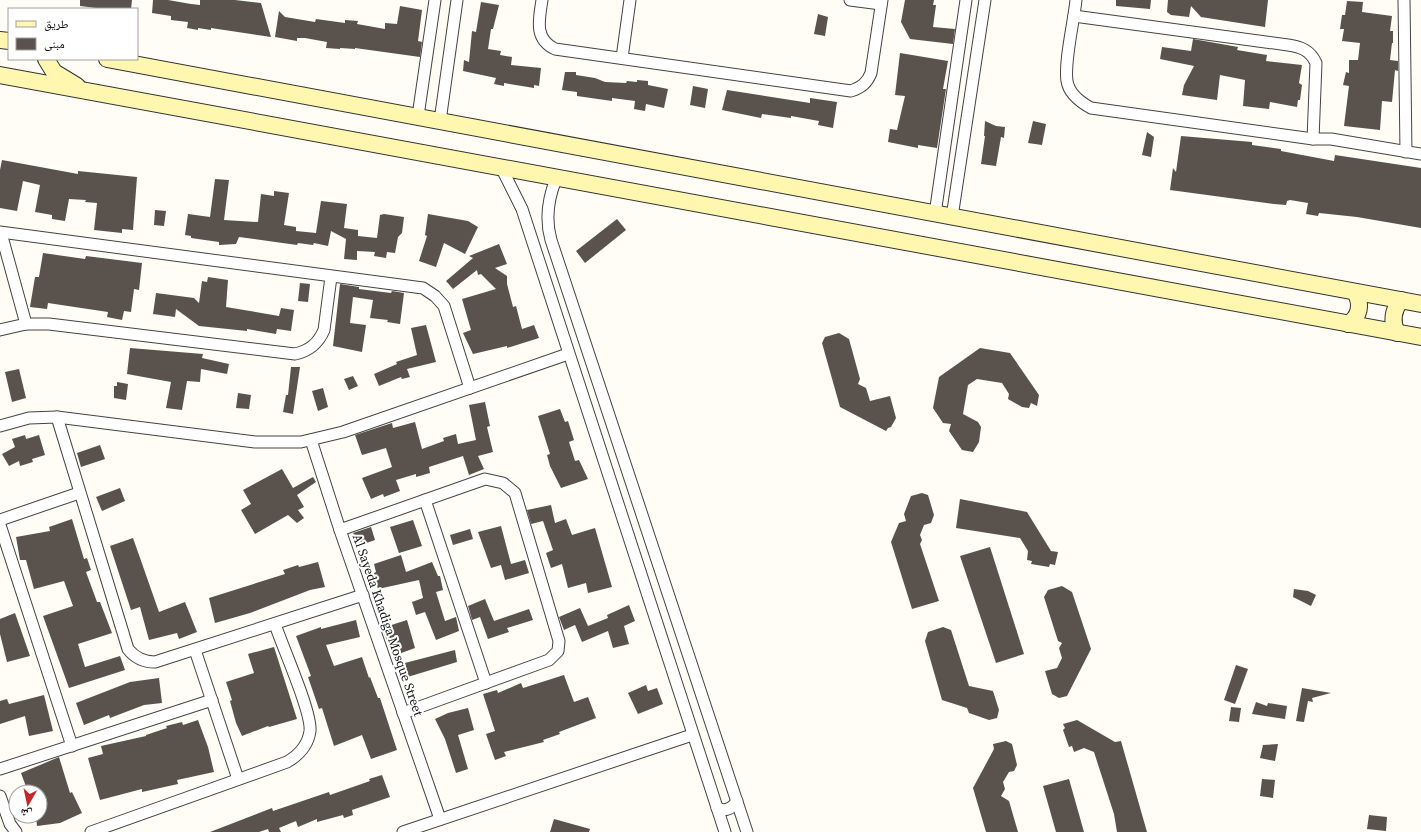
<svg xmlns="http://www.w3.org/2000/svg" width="1421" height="832" font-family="'Source Serif 4','Noto Naskh Arabic',serif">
<rect width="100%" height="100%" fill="#fffdf5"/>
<g fill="#5a524d">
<polygon points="80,0 132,0 131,9 104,9 80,6"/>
<polygon points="153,0 168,0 191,4 200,5 200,0 235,0 261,3 271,37 211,28 211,30 198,28 198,30 187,28 188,22 171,20 171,16 152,13"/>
<polygon points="905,0 934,0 933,5 936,5 933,27 955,29 953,44 910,39 901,22"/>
<polygon points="1116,0 1151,0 1150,9 1116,6"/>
<polygon points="1168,0 1268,0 1265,27 1201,17 1191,6 1189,17 1171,15 1167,12"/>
<polygon points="1347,1 1363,2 1362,12 1392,16 1390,31 1393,31 1393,43 1392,43 1390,60 1398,61 1398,71 1395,70 1392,102 1382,101 1380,130 1344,126 1349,86 1343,85 1346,72 1349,73 1349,60 1358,60 1360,43 1342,41 1344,29 1340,29 1342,15 1345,15"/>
<polygon points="481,2 499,5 493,29 491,29 488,49 501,51 500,55 512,57 511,65 541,68 539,86 534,85 534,88 504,83 504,86 494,84 496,78 463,71 464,60 469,62 472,31 476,32"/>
<polygon points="400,6 422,10 418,41 422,42 420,57 355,48 355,49 340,48 340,49 326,48 327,42 305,38 297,38 297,41 275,37 279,11 285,17 315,22 316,19 345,23 345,20 358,21 357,24 385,29 385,23 397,24"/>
<polygon points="818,14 828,17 825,36 814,34"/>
<polygon points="1193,39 1238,47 1237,50 1267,55 1266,61 1302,65 1299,83 1302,85 1300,100 1298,100 1297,107 1270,102 1269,109 1243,106 1245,80 1220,75 1217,100 1182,95 1184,85 1194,66 1160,59 1162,47 1191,51"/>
<polygon points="900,53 948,61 943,89 946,89 937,148 918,145 918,148 888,142 890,129 897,130 905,96 895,95"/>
<polygon points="565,72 576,72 576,75 595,78 605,82 626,83 627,81 637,82 637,80 648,81 648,85 668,89 664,108 646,104 645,111 634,109 635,101 612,98 612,101 577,96 577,92 562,90"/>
<polygon points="693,86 708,89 705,108 690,105"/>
<polygon points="727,90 810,103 810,98 837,102 833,128 818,125 819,121 791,116 791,118 762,114 761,118 722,110"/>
<polygon points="985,121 996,126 1005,127 1004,138 1001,137 996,166 981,164 985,136 984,136"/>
<polygon points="1033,121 1046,124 1042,145 1028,143"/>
<polygon points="1147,132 1154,137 1151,157 1142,155"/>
<polygon points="1181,136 1252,142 1252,145 1281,149 1281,151 1334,161 1335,155 1421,168 1421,228 1357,217 1319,213 1318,216 1306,214 1308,203 1290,200 1287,201 1286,205 1274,204 1170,190 1173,168 1176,172"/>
<polygon points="2,160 78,174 78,171 137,177 133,230 122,229 122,233 94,230 97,203 85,202 86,200 69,199 65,221 52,219 52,215 35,212 40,185 23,181 17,211 0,208 0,170"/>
<polygon points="215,179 229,180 224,220 258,222 261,194 274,196 274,191 289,193 284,225 296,227 296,231 316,233 321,201 347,204 344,228 358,230 358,236 377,238 380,215 384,214 404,217 402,233 398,237 395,253 387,252 386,258 374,256 375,252 357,251 357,260 344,259 346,239 331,231 328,246 314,243 313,245 298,243 297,245 239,237 236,244 219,245 219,242 191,238 191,236 185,235 188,214 210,217"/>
<polygon points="155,210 166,211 164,226 154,225"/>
<polygon points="428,214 468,221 478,227 465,254 444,243 436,267 419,261 427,236 425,235"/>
<polygon points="617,219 626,230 585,263 576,251"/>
<polygon points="499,244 507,264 495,268 507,276 507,284 513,307 516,306 522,329 534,325 539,338 507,348 507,346 473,354 463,333 471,330 462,299 496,289 481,274 478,275 477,270 453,289 446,281 473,258 469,256"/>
<polygon points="43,253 85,259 86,256 142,263 139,290 134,289 131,312 124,311 122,320 107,317 108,312 48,303 47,309 30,307 35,277 39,277"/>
<polygon points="208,277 228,280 226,307 279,316 281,308 294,310 291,331 277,329 276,334 247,329 247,331 199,326 176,309 175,317 153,314 156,293 194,298 199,303 202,281 207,282"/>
<polygon points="300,283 310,284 308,302 298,301"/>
<polygon points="340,284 359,287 359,289 391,293 392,291 404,293 400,324 387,322 388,320 370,318 373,300 353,297 350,323 366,325 362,352 333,346"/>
<polygon points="426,325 436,362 407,369 410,377 402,379 401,377 379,386 374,374 397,364 396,362 417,355 411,328"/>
<polygon points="839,333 849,339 860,379 858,384 866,388 870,401 890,396 896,418 891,427 888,428 886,431 840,407 822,343 825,337"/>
<polygon points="130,348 203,354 202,358 229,364 227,374 201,369 200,382 187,381 182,410 166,408 171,382 127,374"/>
<polygon points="980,348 1010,353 1039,395 1037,406 1031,403 1029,408 1022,407 1008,399 1009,394 1002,383 977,379 968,385 963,414 978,422 981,427 979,442 973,452 962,450 949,431 951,424 943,423 933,408 939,377"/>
<polygon points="291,367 300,367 293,414 283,412 286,395 288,395"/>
<polygon points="19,369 26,398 12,402 5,372"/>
<polygon points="353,376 358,386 349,390 344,379"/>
<polygon points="117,382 128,384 126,400 114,398 114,386 117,386"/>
<polygon points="323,388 328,407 318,411 312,391"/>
<polygon points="238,393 251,395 249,409 236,408"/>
<polygon points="485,402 490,426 487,427 493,452 478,456 484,469 469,475 463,456 429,467 430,473 416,477 416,474 396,480 400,491 384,497 383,494 371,499 362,478 392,467 386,448 362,455 355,435 392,423 393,428 415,422 422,449 444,441 443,438 456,434 458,444 476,440 469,405"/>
<polygon points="560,409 565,422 568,421 574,440 569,442 575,461 579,460 588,479 561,488 550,466 547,455 550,454 538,416"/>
<polygon points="25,435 26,439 39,435 45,455 32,459 33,462 20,466 19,461 9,466 2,454 15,447 12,439"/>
<polygon points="100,445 105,459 81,467 77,453"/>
<polygon points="282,469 293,488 313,477 316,482 297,495 304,507 298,510 304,518 297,523 288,515 255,534 241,510 251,504 243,490"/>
<polygon points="120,488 125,501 102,511 96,497"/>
<polygon points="922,493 928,495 934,515 931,523 924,525 920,535 922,540 920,544 939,601 912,609 891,542 899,523 906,521 904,514 911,496"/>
<polygon points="960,499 1027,512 1051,551 1058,552 1055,565 1050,564 1049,567 1031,564 1032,561 1027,560 1028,551 1020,538 956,528"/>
<polygon points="551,505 555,523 566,519 572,535 595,528 612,587 588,593 586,583 568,588 562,564 551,568 546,553 553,550 543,521 531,524 527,510"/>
<polygon points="72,519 84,559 87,558 91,570 86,572 97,602 100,602 112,633 78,644 85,667 120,656 125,670 69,688 43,616 73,606 64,581 34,589 26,560 20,560 16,537 50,531 49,527"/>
<polygon points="413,520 422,546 399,553 390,527"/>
<polygon points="501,526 511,564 525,560 529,573 505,580 501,565 491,568 478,532"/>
<polygon points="371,527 375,540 358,546 353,533"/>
<polygon points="470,529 473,539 453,545 450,535"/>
<polygon points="133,538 159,612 185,602 197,632 179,639 177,633 149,640 140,607 131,610 110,546"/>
<polygon points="990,547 1024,654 996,663 960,556"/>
<polygon points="401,555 406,572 432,562 438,576 440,576 443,590 436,592 445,621 456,617 459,631 436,640 425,612 416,615 412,602 423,598 419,580 378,589 374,573 376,572 374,564"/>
<polygon points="318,562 325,587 310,590 250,613 215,623 209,598 285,574 283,570 298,565 299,567"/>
<polygon points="1062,586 1072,592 1091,649 1067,696 1059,698 1052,694 1045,671 1057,668 1062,658 1059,648 1062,643 1058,641 1044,597 1048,590"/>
<polygon points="1294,589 1308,591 1316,595 1311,606 1293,597"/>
<polygon points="485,599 494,621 529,609 533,620 507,628 509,632 488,639 480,617 472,620 468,606"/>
<polygon points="629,605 635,621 624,626 629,644 613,648 608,631 582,642 575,625 564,630 559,617 580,608 588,626 608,618 607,615"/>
<polygon points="15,613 30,656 7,662 0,634 0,619"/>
<polygon points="356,620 360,637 326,645 334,666 362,657 369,678 370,677 378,698 380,698 397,750 371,759 362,735 334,746 322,708 319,709 308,677 311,676 296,636 321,627 321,629"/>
<polygon points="407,620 415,648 393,656 382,628"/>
<polygon points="943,627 951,630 969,686 993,691 999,710 997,718 989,720 969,713 967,708 942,700 925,641 928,632"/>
<polygon points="274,647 297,719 269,727 268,726 242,736 236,723 230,701 232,700 226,682 254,673 248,654"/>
<polygon points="455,650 457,662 401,679 397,665"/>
<polygon points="1236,665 1248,669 1235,704 1224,700"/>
<polygon points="564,675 574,702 588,697 596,718 559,732 560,734 543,740 544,742 504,752 506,756 495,760 486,734 495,731 483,694 497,690 498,693 521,683 523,688"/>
<polygon points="159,678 162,703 144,705 110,718 109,715 84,725 76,703 130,682"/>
<polygon points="646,685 648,691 657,688 663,704 638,714 628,693"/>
<polygon points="1302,688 1331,693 1312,698 1313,702 1308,701 1304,722 1296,721"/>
<polygon points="44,695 53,731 29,736 25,716 0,724 0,701 7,699 9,704"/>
<polygon points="1256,702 1267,706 1268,703 1287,706 1285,719 1252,714"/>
<polygon points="1231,707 1241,708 1239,722 1229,721"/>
<polygon points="468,708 474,730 458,735 468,769 456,773 445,739 435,719 448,713"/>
<polygon points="198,720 208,747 214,772 177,780 178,784 142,792 142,789 100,800 88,758 103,754 101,746 146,736 146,735 167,728 166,726 182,722 183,725"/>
<polygon points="1077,720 1115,742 1121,741 1147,832 1117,832 1114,814 1094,752 1084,748 1074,752 1072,746 1069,747 1063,730 1065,728 1063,724"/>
<polygon points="1006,741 1012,744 1017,765 1014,771 1009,772 1003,782 1005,789 1001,796 1009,801 1018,832 986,832 973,788 994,749 993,744"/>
<polygon points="1278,744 1275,761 1260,758 1263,745"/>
<polygon points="59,757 70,793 72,792 82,813 60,823 37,826 36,816 40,816 40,792 28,792 21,773"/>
<polygon points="382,775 390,797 352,810 353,815 344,818 343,815 317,822 317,819 298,827 296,821 279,828 281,832 269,832 268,829 259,832 210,832 272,808 273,811 329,792 330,795 370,781 369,779"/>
<polygon points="1069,779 1084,832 1056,832 1043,786"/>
<polygon points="1262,779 1275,780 1273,798 1260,796"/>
<polygon points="1369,815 1387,817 1386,831 1367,829"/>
<polygon points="554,819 590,829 589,832 550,832"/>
</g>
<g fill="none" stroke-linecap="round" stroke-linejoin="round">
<defs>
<g id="street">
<path d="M542,0C539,20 534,39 555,49L851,91C862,87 867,83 871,73L882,0"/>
<polyline points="850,0 881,4"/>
<path d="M1076,0C1074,21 1064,62 1067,81C1069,94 1080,102 1091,108L1313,139H1331L1421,154"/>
<polyline points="1404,0 1406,152"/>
<path d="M1074,16L1288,45C1301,47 1310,50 1316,63L1313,139"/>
<polyline points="622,58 630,0"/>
<polyline points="418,116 435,0"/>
<polyline points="440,121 457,0"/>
<polyline points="501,167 522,209 725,832"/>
<path d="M556,179C548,199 545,219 551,240L747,832"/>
<polyline points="935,214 966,0"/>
<polyline points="952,217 985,0"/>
<polyline points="0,232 423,288 435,296 444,306 470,388"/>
<polyline points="1,233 26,324"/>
<path d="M0,330L26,324H49L295,354C309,351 318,344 324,330L331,277"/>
<path d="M57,417L128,649C135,658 143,662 155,662L363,595"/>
<polyline points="0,426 29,418 57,417 255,442 301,442 343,432 568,354"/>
<polyline points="311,440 340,530 440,819"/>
<polyline points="425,500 486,683"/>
<polyline points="0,520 79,493"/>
<polyline points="0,525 72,746"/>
<polyline points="340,530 485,479 503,483 515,493 559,641 558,651 549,660 403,713"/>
<polyline points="195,650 238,779"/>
<polyline points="0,769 212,700"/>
<polyline points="0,796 10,824 16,832"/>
<path d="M717,808C725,812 732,809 737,801"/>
<path d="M91,832L287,762C299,755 308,746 310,731C312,712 282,646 275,624"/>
<polyline points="403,832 692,735"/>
</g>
<g id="secondary">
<polyline points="0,40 9,41"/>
<polyline points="46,59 54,72 77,86"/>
<polyline points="107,59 1421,304"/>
<polyline points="0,75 1421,337"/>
<path d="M1348,324C1360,317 1362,304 1355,292"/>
<path d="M1397,333C1391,321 1393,310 1401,300"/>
</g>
</defs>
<use href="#street" stroke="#444" stroke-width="13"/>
<use href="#secondary" stroke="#333" stroke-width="18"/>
<use href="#street" stroke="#fff" stroke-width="11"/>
<use href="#secondary" stroke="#fff6b0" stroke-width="16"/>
</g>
<g text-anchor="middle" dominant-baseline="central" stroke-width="4" stroke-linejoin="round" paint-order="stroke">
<g font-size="13" fill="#111" stroke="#fff">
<text transform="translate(388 625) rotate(71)">Al Sayeda Khadiga Mosque Street</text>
</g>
</g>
<rect x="8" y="8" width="130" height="52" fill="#ffffff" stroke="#a0a0a0"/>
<rect x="16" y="21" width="20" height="6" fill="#fff6b0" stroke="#a0a0a0"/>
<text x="44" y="28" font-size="12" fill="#111111">طريق</text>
<rect x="16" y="38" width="20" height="12" fill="#5a524d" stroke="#a0a0a0"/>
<text x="44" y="48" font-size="12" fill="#111111">مبنى</text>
<g transform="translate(28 804) rotate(189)"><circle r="19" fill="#ffffff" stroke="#a0a0a0"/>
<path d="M0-3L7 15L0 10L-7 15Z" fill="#c4262e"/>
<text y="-6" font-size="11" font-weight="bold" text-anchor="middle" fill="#111111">ش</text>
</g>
</svg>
